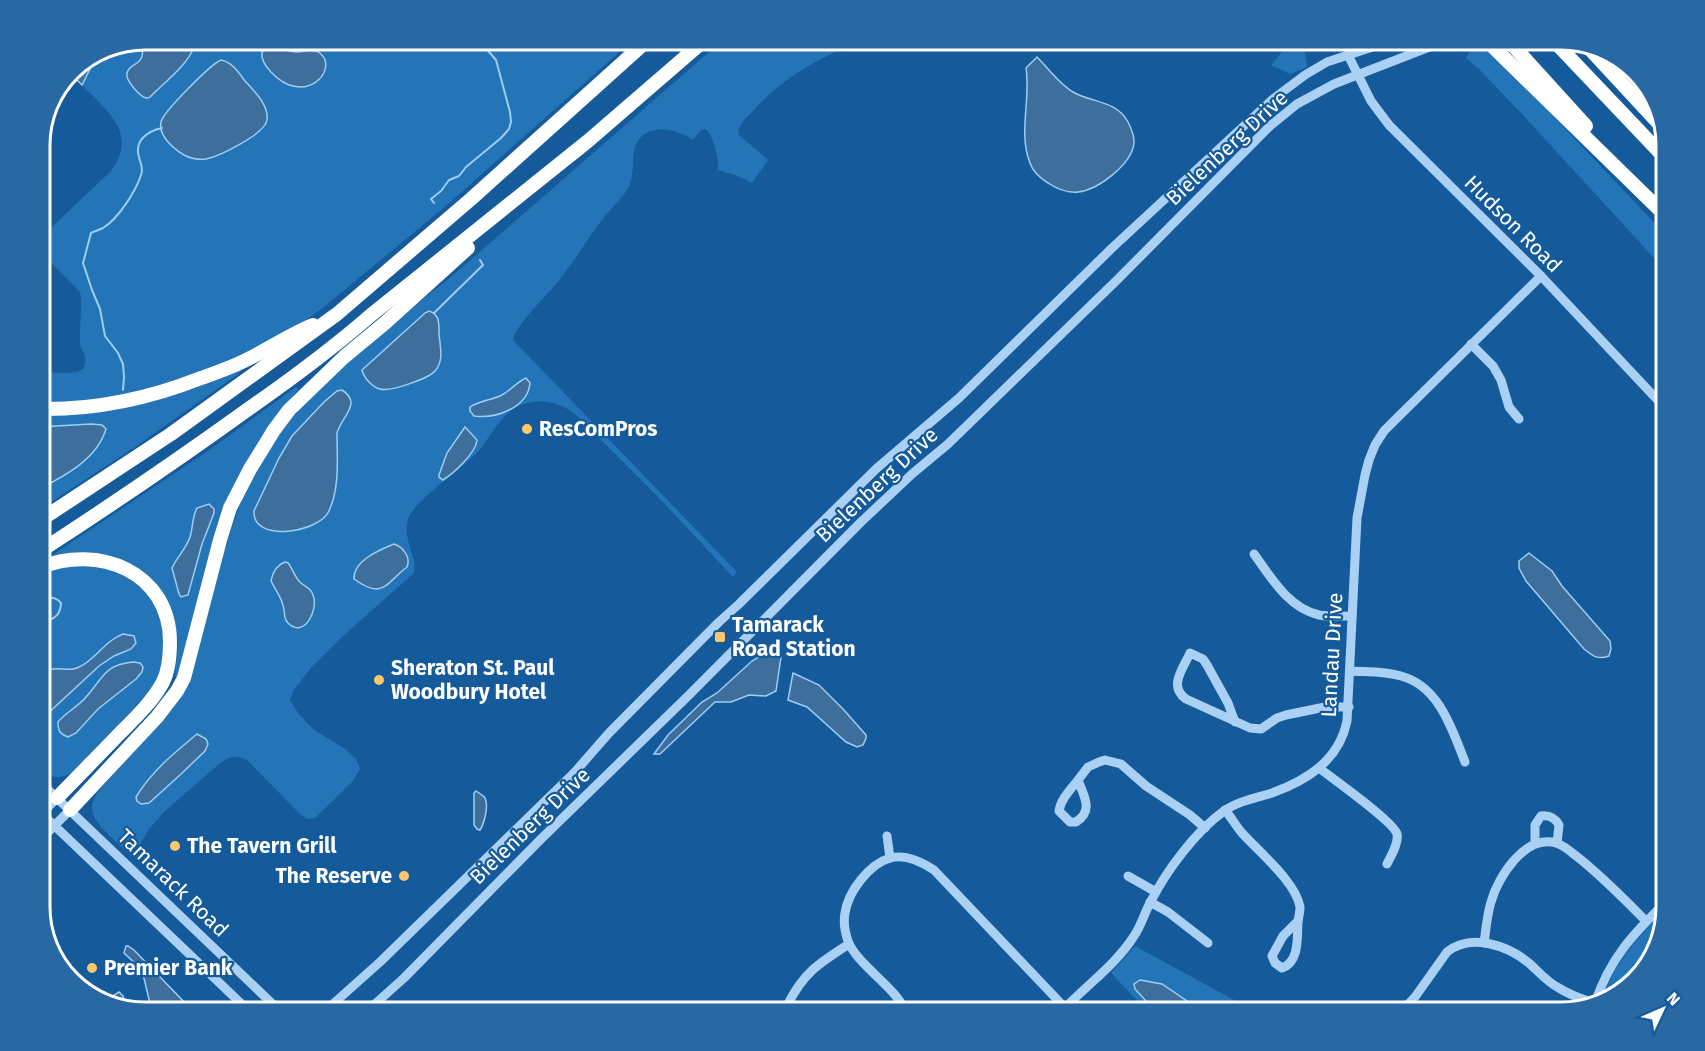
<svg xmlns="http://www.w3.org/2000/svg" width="1705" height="1051" font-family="'Fira Sans',sans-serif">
<rect width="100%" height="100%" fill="#155b9b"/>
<g fill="#2474b8" fill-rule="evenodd">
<path d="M145,39H220L232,44L245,45L271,42L297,48L324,49L364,45L390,39H634L447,205L324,307L289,332L268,344L173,384L106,401L39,404V372L64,373L76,372L83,369C90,354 80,353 80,342C79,326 83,308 80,292L39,250V239L111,171C139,133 107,111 82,85L91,67L95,62L126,52L124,43ZM271,45L292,52L310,50L321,54L325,65L323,74L300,87C283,84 261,72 262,52ZM219,60L267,118C267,121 267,123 265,126C259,136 215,158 203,159C183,160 151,136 165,115L208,69Z"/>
<path d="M724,39H865C823,56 782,77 752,112C747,117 741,123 738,130L739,135L768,160L752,183L738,176L718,170C719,157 714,139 706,129L701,130L693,140C679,130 655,124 641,137C627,150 639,175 625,193C616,204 606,214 598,225C585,243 574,261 561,278C549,294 516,323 513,340L737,572L733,577L659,498L574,413C558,402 540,398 521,405C502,412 493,433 481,448C478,453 472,457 468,461C454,474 413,503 408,519C402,539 418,559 414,573L343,636L310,669L293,691L290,700L298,713L314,730L344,748L356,759L360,769L353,781L315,818L307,819L300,814L248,761C237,754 229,756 219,764L165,811L149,829L140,844L136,859C125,850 97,827 93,814C90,806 93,799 98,792L169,711L238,510L244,495L265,455L281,431L297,412L323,385L400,317L451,277Z"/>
<polygon points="1299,39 1318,39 1305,51 1307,67 1290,74 1271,65 1282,52"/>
<polygon points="1477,39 1480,39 1666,235 1666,271 1521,113 1478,68 1466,58"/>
<polygon points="239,369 241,372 138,445 39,510 39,412 53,412"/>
<polygon points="296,387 298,390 281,411 245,471 179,678 175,677 178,641 174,617 166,600 137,570 52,559 51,556 205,453"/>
<path d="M70,566H88L108,569L125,576L138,585L149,596L161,616L166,659L153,688L143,699L71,773C60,780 51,777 39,771V573Z"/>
<path d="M1665,911L1652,959L1613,998L1606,1000L1604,995C1615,962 1639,935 1665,911Z"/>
<polygon points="1135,946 1256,1012 1148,1012 1111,973"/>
</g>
<g fill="#3d6e9c" stroke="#9ccef5" stroke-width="1.5">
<path d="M145,39H191C192,43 194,44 193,48C191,61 162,85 152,95C151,96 150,98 148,98C141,99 125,80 127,73C130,60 148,69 141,40Z"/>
<polygon points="124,43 127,48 126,52 95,62 91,67 82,85 69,72 105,47"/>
<path d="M271,45C280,46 288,52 297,52C305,52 313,48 320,53C340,70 304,108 271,72C266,67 261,60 262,52Z"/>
<path d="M1037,57C1048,68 1059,84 1073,92C1092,103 1116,100 1128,122C1131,128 1135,136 1134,143C1132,164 1098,190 1078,192C1068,193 1057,189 1048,183C1040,178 1033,172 1030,163C1018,133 1031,99 1026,68Z"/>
<path d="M221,60C232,62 239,73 245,81C254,91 269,105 267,120C265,134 220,156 206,159C199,160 190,158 184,155C174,149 158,136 161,122C163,112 211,64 221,60Z"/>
<path d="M429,311C440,315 439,323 439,334C440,346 444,359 436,370C430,378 391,392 380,389C372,387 364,378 362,370L425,313Z"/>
<path d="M526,378L530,383C528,408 495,419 474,416L470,411V407C479,401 492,400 502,395C511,390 517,382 526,378Z"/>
<path d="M342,390C363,403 341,417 337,433C337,458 340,487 329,511C319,533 252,543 254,511L279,458L292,436L324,402L337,391Z"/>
<path d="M91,424L102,425L106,429C97,459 65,476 39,489V427Z"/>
<path d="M465,427L477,440C476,453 454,473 443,480L439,477V475L447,453Z"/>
<path d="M209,504L214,509V513L202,544L188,595L181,597L179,594L172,568C177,557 186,549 190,537C193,528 192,517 197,508Z"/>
<path d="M394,544C403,547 411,557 407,567C385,584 383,600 354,579C353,561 379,550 394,544Z"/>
<path d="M1529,553L1552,571L1562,586L1610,641L1611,649L1609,656C1597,660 1593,656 1584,649L1526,581L1519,568V561Z"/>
<path d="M285,562L288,563C293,569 295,578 300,582C305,587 311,588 313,595C319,610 304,639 288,623C284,619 285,616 284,610C283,599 276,591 271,581C273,572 276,566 285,562Z"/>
<path d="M123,634L134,636L136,643L131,649L114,656L99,666L45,716L39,718V671C44,670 49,669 53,669C61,668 70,671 77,668C95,661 104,641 123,634Z"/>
<polygon points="774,648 781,657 776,691 766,696 749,695 731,702 715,702 660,754 654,754 668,735 702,702 717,693 752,661"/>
<path d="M133,662L140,663L143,667L142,672L136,679L98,709L76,733L68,737C60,734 58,731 58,722C66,712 78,707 86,697C104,677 104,665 133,662Z"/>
<polygon points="793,673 819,685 843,709 866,735 866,738 863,745 857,747 846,742 807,707 788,700"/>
<path d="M197,734L206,739L208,744L205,751L180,775L149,803L141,804L137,801L136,797C151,772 174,753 197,734Z"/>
<path d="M476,791C479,793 483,795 485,798C489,806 484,824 480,830L477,829L474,825V793Z"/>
<polygon points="126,946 128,946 134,950 187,1005 190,1012 152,1012 142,970 124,953"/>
<polygon points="1140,980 1162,984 1203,1012 1156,1012 1135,989 1134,984"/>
<polygon points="119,992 123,996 126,1007 108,1002 111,997"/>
</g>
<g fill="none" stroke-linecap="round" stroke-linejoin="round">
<g stroke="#9ccef5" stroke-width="2">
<polyline points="434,203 431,199 441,191 449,180 459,176 466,167 501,138 509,129 511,122 510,112 496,60 478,39"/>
<polyline points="434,313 483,265 480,260"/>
<path d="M123,390L124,377L123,364L118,353L105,336L100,309L92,290L83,263L91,233C95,231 99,230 103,228C118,219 136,191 141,175C144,167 140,163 139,157C134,140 148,131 162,128"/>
<path d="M39,628C49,617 60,621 61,603C56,597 52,598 45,597L42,592"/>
</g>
<g stroke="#aad1f3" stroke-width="9">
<polyline points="1348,55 1371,101 1389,125 1541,276 1666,409"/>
<polyline points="1471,344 1493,366 1501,380 1509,407 1519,419"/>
<path d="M1254,554C1271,577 1288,608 1319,615C1329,617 1341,616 1352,616"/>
<path d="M1350,671C1367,672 1385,671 1401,676C1439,686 1452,729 1465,762"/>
<path d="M1235,722L1228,703L1207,665L1203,659L1190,653C1183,669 1168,686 1186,699L1250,728L1261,729L1277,718L1286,715L1325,707H1349"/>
<path d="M1319,768C1332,778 1394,822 1397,834C1399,843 1391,856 1387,864"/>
<path d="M1078,780C1070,790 1061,799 1059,811L1070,822H1076C1094,810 1084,797 1078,780L1088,767L1099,762L1105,760L1121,764L1146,786L1190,815L1205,828"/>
<polyline points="39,781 281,1012"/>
<path d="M1225,810C1231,817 1236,826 1242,833C1258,851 1296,882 1300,907C1300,912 1299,916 1298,921"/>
<polyline points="39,811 250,1012"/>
<polyline points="39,816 57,798"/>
<polyline points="887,836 890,858"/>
<polyline points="39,841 70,810"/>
<path d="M1535,843V825L1541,816C1550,815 1555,818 1559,825L1557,843"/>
<polyline points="1128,876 1156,892"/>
<polyline points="1150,902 1168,912 1208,943"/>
<path d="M1298,921C1297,936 1300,962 1282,968L1275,963L1272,956L1283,936Z"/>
<path d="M1484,943C1486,929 1487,915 1491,902C1498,877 1525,834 1556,843C1563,845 1570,851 1575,855C1601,875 1623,898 1646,921"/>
<path d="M1595,1003C1610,958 1633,934 1666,902"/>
<path d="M787,1006C803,973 819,963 849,944"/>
<polyline points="324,1012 380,962 574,773 609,733 719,622 739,604 876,469 959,398 1112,248 1273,99 1305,75 1327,62 1397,39"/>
<polyline points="366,1012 404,978 541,839 688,696 861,522 912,474 948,444 1116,281 1270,126 1297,104 1334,84 1450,39"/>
<path d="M906,1012C895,986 857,965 848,941C845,932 843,923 845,913C848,892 869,864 890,858C905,854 922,862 934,870L1069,1012"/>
<path d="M1061,1012C1085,986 1115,966 1134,936C1141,926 1144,914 1150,903C1166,871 1196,831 1224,811C1238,801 1256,798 1272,793C1308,780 1339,760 1347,721L1357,518L1365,475L1369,460L1375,445L1384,431L1395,420L1541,276"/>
<path d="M1401,1012L1415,997L1447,952C1471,933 1508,945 1530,964C1539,972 1547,982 1559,988C1569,995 1582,999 1594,1003"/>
</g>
<g stroke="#fff" stroke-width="14">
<polyline points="1485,39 1666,216"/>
<polyline points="1507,39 1586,126"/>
<polyline points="1552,39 1666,159"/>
<polyline points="1587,46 1663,128"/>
<path d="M39,409C96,410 148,399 201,378C215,373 230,368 244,361C267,350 289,335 313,325"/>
<polyline points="39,521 171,434 337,314 471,199 649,39"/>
<path d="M39,552C110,506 179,459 247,410C290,380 332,349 371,315L588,141L706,39"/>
<path d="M39,568C98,543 170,572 170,642C170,656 169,670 163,682C153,701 136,717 121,732C100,754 78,776 57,798"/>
<polyline points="70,810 157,717 177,691 184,678 220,540 230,508 250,469 274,430 289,410 344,357 385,323 468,248"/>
</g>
</g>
<g fill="#ffc76c" stroke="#155b9b" stroke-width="2">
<circle cx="527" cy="429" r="6"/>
<rect x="714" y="631" width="12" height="12" rx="3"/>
<circle cx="379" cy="680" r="6"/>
<circle cx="175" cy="846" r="6"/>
<circle cx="404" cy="876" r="6"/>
<circle cx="92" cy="968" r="6"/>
</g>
<g text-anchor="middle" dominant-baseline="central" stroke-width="4.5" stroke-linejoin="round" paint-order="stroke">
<g font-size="21" fill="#fff" stroke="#155b9b">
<text transform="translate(1227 148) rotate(-43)">Bielenberg Drive</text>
<text transform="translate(1513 224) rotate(45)">Hudson Road</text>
<text transform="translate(877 485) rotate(-43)">Bielenberg Drive</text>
<text transform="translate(1332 655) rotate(-87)">Landau Drive</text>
<text transform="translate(530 826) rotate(-44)">Bielenberg Drive</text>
<text transform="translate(173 883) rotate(44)">Tamarack Road</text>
</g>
<g font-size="21" font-weight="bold" fill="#fff" stroke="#155b9b" text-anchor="start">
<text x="539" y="429">ResComPros</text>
<text x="732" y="625">Tamarack<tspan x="732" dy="24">Road Station</tspan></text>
<text x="391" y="668">Sheraton St. Paul<tspan x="391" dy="24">Woodbury Hotel</tspan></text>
<text x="187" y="846">The Tavern Grill</text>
<text x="392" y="876" text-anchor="end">The Reserve</text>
<text x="104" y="968">Premier Bank</text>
</g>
</g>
<path d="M0 0H1705V1051H0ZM145 50H1561A95 95 0 0 1 1656 145V907A95 95 0 0 1 1561 1002H145A95 95 0 0 1 50 907V145A95 95 0 0 1 145 50Z" fill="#2868a3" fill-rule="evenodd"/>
<path fill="none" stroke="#fff" stroke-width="3" d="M145 50H1561A95 95 0 0 1 1656 145V907A95 95 0 0 1 1561 1002H145A95 95 0 0 1 50 907V145A95 95 0 0 1 145 50Z"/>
<g transform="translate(1663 1009) rotate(46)" stroke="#155b9b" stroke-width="4.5" paint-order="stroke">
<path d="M0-4.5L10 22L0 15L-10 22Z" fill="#ffffff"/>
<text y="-9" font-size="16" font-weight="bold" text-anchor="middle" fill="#ffffff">N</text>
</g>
</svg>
